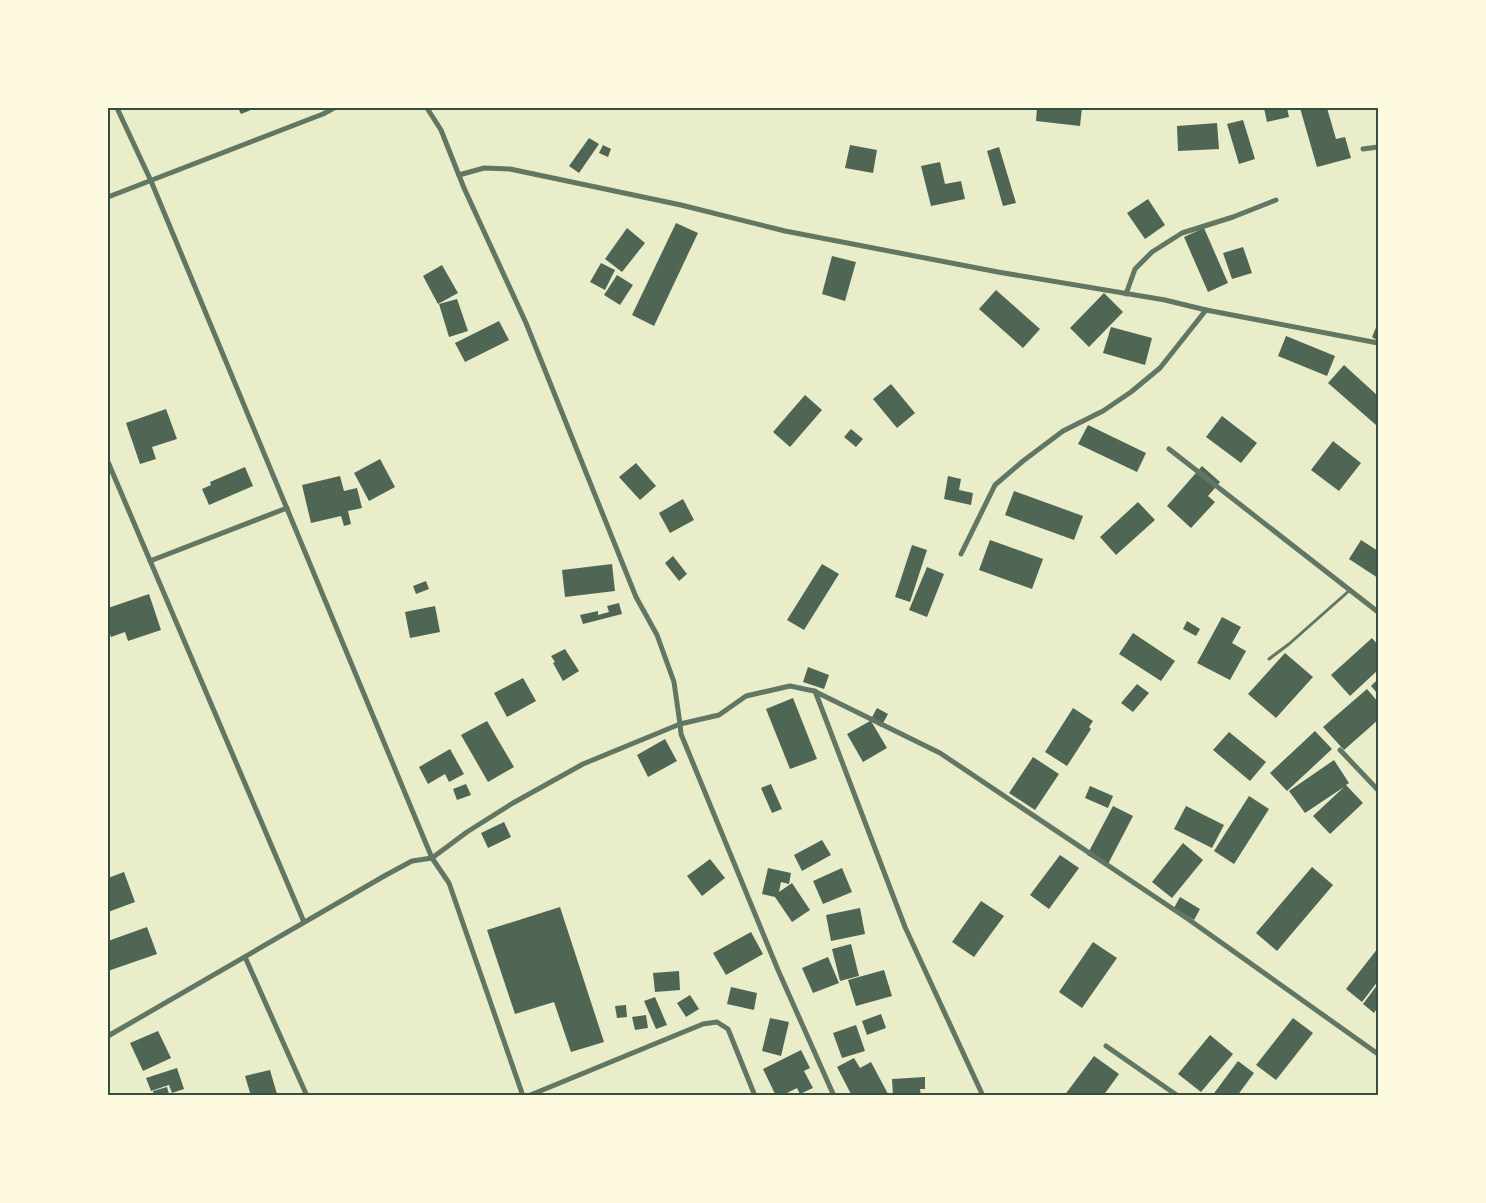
<svg xmlns="http://www.w3.org/2000/svg" width="1486" height="1203" font-family="Figtree,sans-serif">
<rect width="100%" height="100%" fill="#e9edc9"/>
<g fill="#4f6655">
<polygon points="238,108 256,108 241,114"/>
<polygon points="1037,108 1082,108 1080,126 1036,121"/>
<polygon points="1264,108 1287,108 1289,117 1267,122"/>
<polygon points="1300,108 1327,108 1336,139 1345,137 1351,158 1317,167"/>
<polygon points="1243,120 1255,159 1239,164 1227,124"/>
<polygon points="1217,123 1219,149 1178,151 1177,126"/>
<polygon points="589,138 599,144 579,173 569,166"/>
<polygon points="603,145 611,149 608,157 599,153"/>
<polygon points="850,145 877,150 873,173 845,168"/>
<polygon points="999,147 1016,203 1003,206 987,151"/>
<polygon points="940,162 945,184 961,181 965,199 931,206 921,166"/>
<polygon points="1148,199 1165,225 1145,239 1127,213"/>
<polygon points="676,223 698,233 654,326 632,315"/>
<polygon points="627,228 645,243 622,272 605,259"/>
<polygon points="1204,228 1228,283 1208,292 1184,237"/>
<polygon points="1243,247 1252,273 1232,279 1223,253"/>
<polygon points="832,256 856,262 845,301 822,294"/>
<polygon points="601,263 615,270 605,290 590,282"/>
<polygon points="442,265 458,293 438,304 423,276"/>
<polygon points="617,275 633,285 620,305 604,295"/>
<polygon points="996,290 1040,329 1023,348 979,309"/>
<polygon points="1104,293 1123,312 1089,347 1070,328"/>
<polygon points="457,299 468,331 449,337 439,304"/>
<polygon points="499,321 509,340 465,362 455,343"/>
<polygon points="1378,323 1378,341 1372,337"/>
<polygon points="1111,327 1152,338 1145,365 1103,353"/>
<polygon points="1286,336 1335,356 1327,376 1278,356"/>
<polygon points="1344,365 1378,396 1378,422 1376,425 1328,383"/>
<polygon points="891,384 915,413 897,428 873,399"/>
<polygon points="805,395 822,410 790,447 773,432"/>
<polygon points="166,409 177,439 152,447 156,459 140,464 126,423"/>
<polygon points="1222,416 1257,443 1241,463 1206,437"/>
<polygon points="1088,425 1146,453 1137,472 1078,444"/>
<polygon points="851,429 863,439 856,447 844,437"/>
<polygon points="1333,441 1361,463 1339,491 1311,470"/>
<polygon points="380,459 395,487 369,501 354,473"/>
<polygon points="636,463 656,486 640,500 619,477"/>
<polygon points="1202,466 1220,482 1208,496 1215,502 1191,528 1167,506"/>
<polygon points="245,467 253,486 209,505 202,489 211,485 210,482"/>
<polygon points="340,476 344,491 357,488 362,508 348,511 351,524 344,526 341,516 311,523 302,485"/>
<polygon points="948,476 961,479 959,490 973,493 971,505 944,499"/>
<polygon points="1014,491 1083,516 1074,540 1005,515"/>
<polygon points="683,499 694,520 670,533 659,513"/>
<polygon points="1138,502 1155,520 1116,555 1100,537"/>
<polygon points="990,540 1043,559 1032,589 979,570"/>
<polygon points="1361,540 1378,551 1378,578 1349,559"/>
<polygon points="912,545 927,550 910,602 895,597"/>
<polygon points="673,556 687,574 679,581 665,563"/>
<polygon points="612,564 615,591 565,597 562,570"/>
<polygon points="822,564 839,574 804,630 787,620"/>
<polygon points="927,567 944,574 927,617 909,610"/>
<polygon points="426,581 429,589 416,594 413,586"/>
<polygon points="149,594 161,630 128,641 125,632 111,637 108,628 108,608"/>
<polygon points="619,603 622,614 583,624 580,615 598,611 598,615 609,612 607,606"/>
<polygon points="435,606 440,632 410,638 405,612"/>
<polygon points="1222,617 1241,627 1232,643 1246,651 1230,680 1197,663"/>
<polygon points="1187,621 1200,629 1196,636 1183,629"/>
<polygon points="1133,633 1175,661 1161,681 1119,654"/>
<polygon points="1372,638 1378,645 1378,670 1350,696 1331,675"/>
<polygon points="565,649 579,671 563,681 553,663 555,662 551,656"/>
<polygon points="1285,653 1313,677 1276,718 1248,694"/>
<polygon points="808,667 829,675 824,689 803,682"/>
<polygon points="523,678 536,701 507,717 494,693"/>
<polygon points="1378,679 1378,694 1371,686"/>
<polygon points="1137,684 1149,693 1133,712 1121,703"/>
<polygon points="1367,689 1378,702 1378,720 1344,750 1323,727"/>
<polygon points="793,698 817,759 790,769 766,709"/>
<polygon points="877,708 888,714 881,727 871,721 887,748 863,762 847,734 870,721"/>
<polygon points="1073,708 1093,721 1089,727 1091,729 1067,766 1045,752"/>
<polygon points="487,721 514,767 488,782 461,735"/>
<polygon points="1315,731 1332,749 1287,791 1270,773"/>
<polygon points="1229,732 1266,762 1250,781 1213,750"/>
<polygon points="665,739 677,761 648,777 637,755"/>
<polygon points="450,749 464,774 449,782 445,774 428,784 419,767"/>
<polygon points="1033,757 1059,774 1035,810 1009,793"/>
<polygon points="1334,760 1349,783 1346,785 1363,803 1330,834 1313,816 1344,787 1305,813 1289,791"/>
<polygon points="466,784 471,795 457,800 453,789"/>
<polygon points="771,784 782,809 772,813 761,788"/>
<polygon points="1090,786 1113,796 1108,808 1085,798"/>
<polygon points="1249,796 1269,809 1234,864 1214,851"/>
<polygon points="1113,806 1133,816 1107,866 1087,855"/>
<polygon points="1186,806 1224,825 1212,848 1174,829"/>
<polygon points="504,822 511,837 488,848 481,833"/>
<polygon points="822,840 831,855 802,871 794,855"/>
<polygon points="1183,843 1203,860 1172,898 1152,882"/>
<polygon points="1060,855 1079,868 1049,909 1030,895"/>
<polygon points="710,859 725,878 702,896 687,876"/>
<polygon points="1312,867 1333,885 1277,951 1256,933"/>
<polygon points="768,868 791,873 789,884 781,882 779,892 792,883 810,910 792,922 775,897 762,894"/>
<polygon points="842,868 852,892 823,904 813,881"/>
<polygon points="124,872 135,902 108,912 108,878"/>
<polygon points="1180,897 1200,909 1194,920 1174,908"/>
<polygon points="981,901 1004,916 974,957 952,942"/>
<polygon points="560,907 604,1042 571,1052 554,1002 515,1014 487,930"/>
<polygon points="860,908 865,934 831,941 826,915"/>
<polygon points="147,927 157,954 108,971 108,941"/>
<polygon points="751,932 763,954 726,975 713,953"/>
<polygon points="1093,942 1117,958 1082,1008 1059,992"/>
<polygon points="851,944 859,976 840,981 832,949"/>
<polygon points="1378,948 1378,981 1362,1002 1346,989"/>
<polygon points="828,957 839,983 813,993 802,968"/>
<polygon points="884,970 892,996 856,1006 848,980"/>
<polygon points="679,971 680,990 655,992 653,973"/>
<polygon points="1378,984 1378,1007 1374,1013 1363,1004"/>
<polygon points="731,987 757,993 754,1010 727,1004"/>
<polygon points="690,995 699,1009 686,1017 677,1003"/>
<polygon points="655,997 667,1025 656,1029 644,1001"/>
<polygon points="626,1005 627,1017 617,1018 615,1006"/>
<polygon points="881,1014 886,1028 867,1035 862,1021"/>
<polygon points="646,1015 648,1028 635,1030 632,1017"/>
<polygon points="770,1018 789,1022 781,1056 762,1051"/>
<polygon points="1293,1018 1313,1033 1276,1080 1256,1065"/>
<polygon points="856,1025 865,1051 842,1058 833,1033"/>
<polygon points="158,1031 171,1058 143,1071 130,1043"/>
<polygon points="1210,1035 1233,1054 1201,1092 1178,1074"/>
<polygon points="801,1050 810,1068 804,1071 813,1088 800,1094 797,1088 781,1096 776,1096 763,1069"/>
<polygon points="1094,1056 1119,1074 1103,1096 1064,1096"/>
<polygon points="854,1058 860,1068 871,1062 888,1094 884,1096 852,1096 837,1067"/>
<polygon points="1238,1061 1254,1073 1237,1096 1212,1096"/>
<polygon points="177,1068 184,1089 172,1093 169,1085 151,1091 146,1078"/>
<polygon points="270,1070 277,1094 251,1096 245,1076"/>
<polygon points="925,1077 925,1089 920,1089 921,1096 893,1096 892,1079"/>
<polygon points="167,1087 169,1094 154,1096 153,1091"/>
</g>
<g fill="none" stroke-linecap="round" stroke-linejoin="round">
<polyline stroke="#617663" stroke-width="3" points="1269,659 1289,644 1350,590"/>
<g stroke="#617663" stroke-width="5">
<polyline points="117,108 151,181 432,858 467,832 513,803 583,764 680,724 681,734 778,970 834,1096"/>
<polyline points="427,108 441,130 464,188 526,323 636,597 657,635 674,682 680,724 719,715 746,696 790,686 814,691 940,753 1188,919 1378,1054"/>
<polyline points="1363,149 1378,147"/>
<polyline points="459,175 484,168 510,169 681,205 785,231 998,272 1165,300 1206,310 1378,343"/>
<polyline points="108,197 323,114 334,108"/>
<polyline points="1126,294 1135,269 1152,252 1182,233 1233,217 1276,200"/>
<polyline points="1169,449 1378,612"/>
<polyline points="108,462 304,922"/>
<polyline points="961,554 995,485 1023,461 1063,431 1103,411 1131,392 1160,368 1206,310"/>
<polyline points="150,561 287,508"/>
<polyline points="815,691 905,927 983,1096"/>
<polyline points="1340,750 1378,790"/>
<polyline points="245,957 307,1096"/>
<polyline points="108,1036 386,875 412,861 432,858 449,883 523,1096"/>
<polyline points="1106,1046 1178,1096"/>
<polyline points="528,1096 703,1024 717,1022 728,1029 755,1096"/>
</g>
</g>
<rect width="1486" height="1203" fill="none" stroke="#fefae0" stroke-width="218"/>
<rect x="109" y="109" width="1268" height="985" fill="none" stroke="#344e41" stroke-width="2"/>
</svg>
